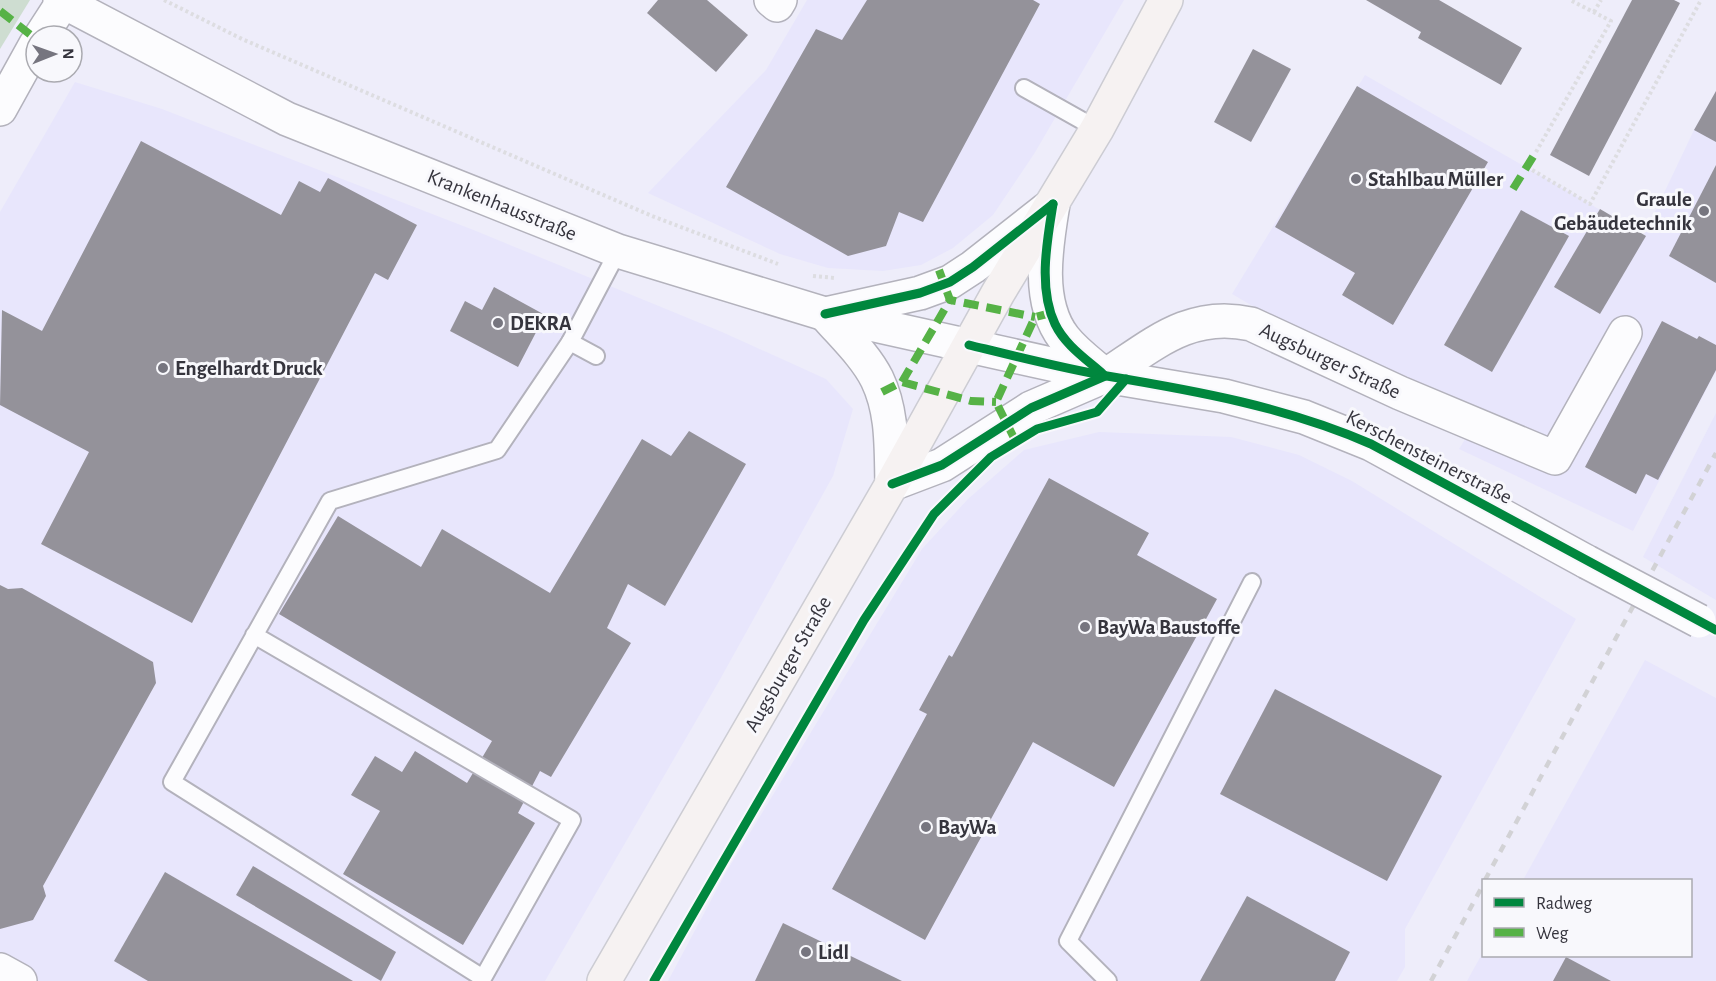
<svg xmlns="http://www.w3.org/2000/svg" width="1716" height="981" font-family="'Alegreya Sans',sans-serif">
<rect width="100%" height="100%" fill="#eeedfa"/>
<g fill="#e8e6fc">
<polygon points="807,0 1124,0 1034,154 993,215 953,248 921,265 883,271 828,268 780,254 648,193 766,70"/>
<polygon points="1365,75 1644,235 1694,130 1716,91 1716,371 1633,531 1459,449 1481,414 1287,326 1232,294"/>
<polygon points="75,82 162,109 476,231 722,332 826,379 853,409 833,476 718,683 545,981 0,981 0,212"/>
<polygon points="1716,413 1716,600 1643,557"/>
<polygon points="1099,432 1231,437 1299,455 1352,481 1576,619 1405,929 1405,967 1397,981 668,981 725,874 922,549 968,499 1024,450"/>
<polygon points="1645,660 1716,698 1716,981 1467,981 1483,952 1484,956 1690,956 1690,880 1523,880"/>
</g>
<polygon fill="#ceddd1" points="0,0 30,0 0,49"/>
<g fill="#94929a">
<polygon points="658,0 707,0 748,35 716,72 647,13"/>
<polygon points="867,0 1033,0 1040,4 923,222 899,212 886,246 848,256 726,187 816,29 842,40"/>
<polygon points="1366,0 1439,0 1522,48 1501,85 1418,38 1421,32"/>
<polygon points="1632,0 1674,0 1680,3 1589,176 1550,155"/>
<polygon points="1253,49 1291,69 1251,142 1214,122"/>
<polygon points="1357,86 1488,162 1393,325 1342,295 1355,273 1275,227"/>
<polygon points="1716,91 1716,142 1694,130"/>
<polygon points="141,141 281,215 299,181 320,192 328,178 417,225 388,280 375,273 192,623 41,544 89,452 0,405 2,310 42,331"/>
<polygon points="1716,165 1716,283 1669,256"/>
<polygon points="1600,209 1646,236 1600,314 1554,287"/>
<polygon points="1521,210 1569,236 1492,372 1444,345"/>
<polygon points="494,287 545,315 518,367 450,331 465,301 482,310"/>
<polygon points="1662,321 1697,339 1699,336 1716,345 1716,370 1658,480 1646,474 1636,494 1585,467"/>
<polygon points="689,431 746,464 665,606 628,584 607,628 631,643 551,777 540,771 518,813 535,823 463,945 343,874 380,811 351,795 375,756 402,772 415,751 467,783 492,741 279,614 338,516 421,567 442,529 550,593 642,439 671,456"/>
<polygon points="1049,478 1149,533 1137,555 1217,599 1114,787 1033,742 925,940 832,889 927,714 919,710 949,655 952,657"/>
<polygon points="0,585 8,589 22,588 153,662 156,683 43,886 46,896 33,920 0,929"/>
<polygon points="1275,689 1442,776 1387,881 1220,794"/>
<polygon points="253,866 396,952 381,981 236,895"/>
<polygon points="165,872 353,981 148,981 114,961"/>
<polygon points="1247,896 1350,952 1335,981 1200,981"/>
<polygon points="783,923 902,981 755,981"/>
<polygon points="1566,957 1611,981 1553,981"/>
</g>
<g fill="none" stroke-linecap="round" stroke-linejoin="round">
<defs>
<g id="service">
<polyline points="1024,88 1097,129"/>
<polyline points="596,356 570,342 618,251"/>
<polyline points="254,635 572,820 483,978 172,782 330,501 497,450 570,342"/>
<polyline points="1108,981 1068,941 1252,582"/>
</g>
<g id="minor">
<polyline points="771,0 777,5 780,0"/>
<polyline points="41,36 63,2"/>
<polyline points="0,109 36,44"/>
<path d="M1105,376C1153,345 1190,310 1251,324L1400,393L1555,458L1625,333"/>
<polyline points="0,970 20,981"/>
</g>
<g id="tertiary">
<polyline points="60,0 287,119 618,251 825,314 1105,376 1224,396 1304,417 1371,444 1587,562"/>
<path d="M1053,204C1046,246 1036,302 1064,338C1075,352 1089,362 1102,373"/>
<path d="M1052,205L973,267L950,282L920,293L825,314C842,334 865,355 877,379C893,412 891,448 892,484L942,465L1031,408L1105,376"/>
</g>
<polyline id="primary" points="604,981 892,484 998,293 1097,129 1166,0"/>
</defs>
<use href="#service" stroke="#b3b2bc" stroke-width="20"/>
<use href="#minor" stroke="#b3b2bc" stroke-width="36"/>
<use href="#tertiary" stroke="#b3b2bc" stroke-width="36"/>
<use href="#primary" stroke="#ccccd3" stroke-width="36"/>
<g stroke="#dddde1" stroke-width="4" stroke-dasharray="3 3" stroke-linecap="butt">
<polyline points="164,0 242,39 652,216 778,264"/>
<polyline points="1594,12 1601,0"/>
<polyline points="1536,152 1611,21 1570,0"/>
<polyline points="1527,167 1590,204 1701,0"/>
<polyline points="813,276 835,278"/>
</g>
<use href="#service" stroke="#fcfcfe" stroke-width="16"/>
<use href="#minor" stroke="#fcfcfe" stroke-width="33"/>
<use href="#tertiary" stroke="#fcfcfe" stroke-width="33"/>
<use href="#primary" stroke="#f6f2f2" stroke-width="33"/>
<g stroke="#d2d2d5" stroke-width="4.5" stroke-dasharray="8 8" stroke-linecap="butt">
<polyline points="1485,880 1716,453"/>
<polyline points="1431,981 1484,883"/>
</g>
<defs>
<polyline id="tertiary-bridge" points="1587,562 1699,621"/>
</defs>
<use href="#tertiary-bridge" stroke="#b3b2bc" stroke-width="36" stroke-linecap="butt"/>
<use href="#tertiary-bridge" stroke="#fcfcfe" stroke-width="33"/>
<g stroke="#56b246" stroke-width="8" stroke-dasharray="15 8" stroke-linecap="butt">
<polyline points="0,11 36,39"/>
<polyline points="1513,189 1536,152"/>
<polyline points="939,270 950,300 1035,317"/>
<polyline points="902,382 950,300"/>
<polyline points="882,392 902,382 971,401 996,402"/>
<polyline points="1015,440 996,402 1035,317 1051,313"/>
</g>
<defs>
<g id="cycleway">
<path d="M1053,204C1047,241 1038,288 1055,324C1065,345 1086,359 1103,374"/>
<polyline points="825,314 920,293 950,282 973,267 1053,204"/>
<path d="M969,345C1014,356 1061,368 1107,376C1197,391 1286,407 1371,444L1716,630"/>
<polyline points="892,484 942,465 1031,408 1105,376"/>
<polyline points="654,981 864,620 934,514 991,457 1037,429 1097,412 1126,379"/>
</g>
</defs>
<use href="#cycleway" stroke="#f8f8fc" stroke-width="13"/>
<use href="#cycleway" stroke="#00873e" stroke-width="9"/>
</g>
<g fill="#76757f" stroke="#f8f8fc" stroke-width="2">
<circle cx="1356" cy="179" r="6"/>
<circle cx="1704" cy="211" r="6"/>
<circle cx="498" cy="323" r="6"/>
<circle cx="163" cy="368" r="6"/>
<circle cx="1085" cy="627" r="6"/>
<circle cx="926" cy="827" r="6"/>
<circle cx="806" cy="952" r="6"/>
</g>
<g text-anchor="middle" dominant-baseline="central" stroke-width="6" stroke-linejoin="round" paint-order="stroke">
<g font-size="21" font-weight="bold" fill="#35343d" stroke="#f8f8fc" text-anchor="start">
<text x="1368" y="179">Stahlbau Müller</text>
<text x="1692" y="199" text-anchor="end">Graule<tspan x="1692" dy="24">Gebäudetechnik</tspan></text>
<text x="510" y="323">DEKRA</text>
<text x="175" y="368">Engelhardt Druck</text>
<text x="1097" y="627">BayWa Baustoffe</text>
<text x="938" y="827">BayWa</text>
<text x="818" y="952">Lidl</text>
</g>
<g font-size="21" fill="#35343d" stroke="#f8f8fc">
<text transform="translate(502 205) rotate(22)">Krankenhausstraße</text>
<text transform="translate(1330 361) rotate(25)">Augsburger Straße</text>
<text transform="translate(1429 457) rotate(27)">Kerschensteinerstraße</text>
<text transform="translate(788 664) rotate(-60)">Augsburger Straße</text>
</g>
</g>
<rect x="1482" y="879" width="210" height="78" fill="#f8f8fc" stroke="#aaaab0" stroke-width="1.5"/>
<rect x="1494" y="898" width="30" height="9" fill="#00873e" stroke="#aaaab0" stroke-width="1.5"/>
<text x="1536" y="909" font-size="18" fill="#35343d">Radweg</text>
<rect x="1494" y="928" width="30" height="9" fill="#56b246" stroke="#aaaab0" stroke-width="1.5"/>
<text x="1536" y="939" font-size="18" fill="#35343d">Weg</text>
<g transform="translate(54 54) rotate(89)"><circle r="28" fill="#f8f8fc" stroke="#aaaab0" stroke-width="1.5"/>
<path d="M0-4.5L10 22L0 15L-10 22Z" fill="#76757f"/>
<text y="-9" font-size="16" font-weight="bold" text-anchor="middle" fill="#35343d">N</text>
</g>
</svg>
